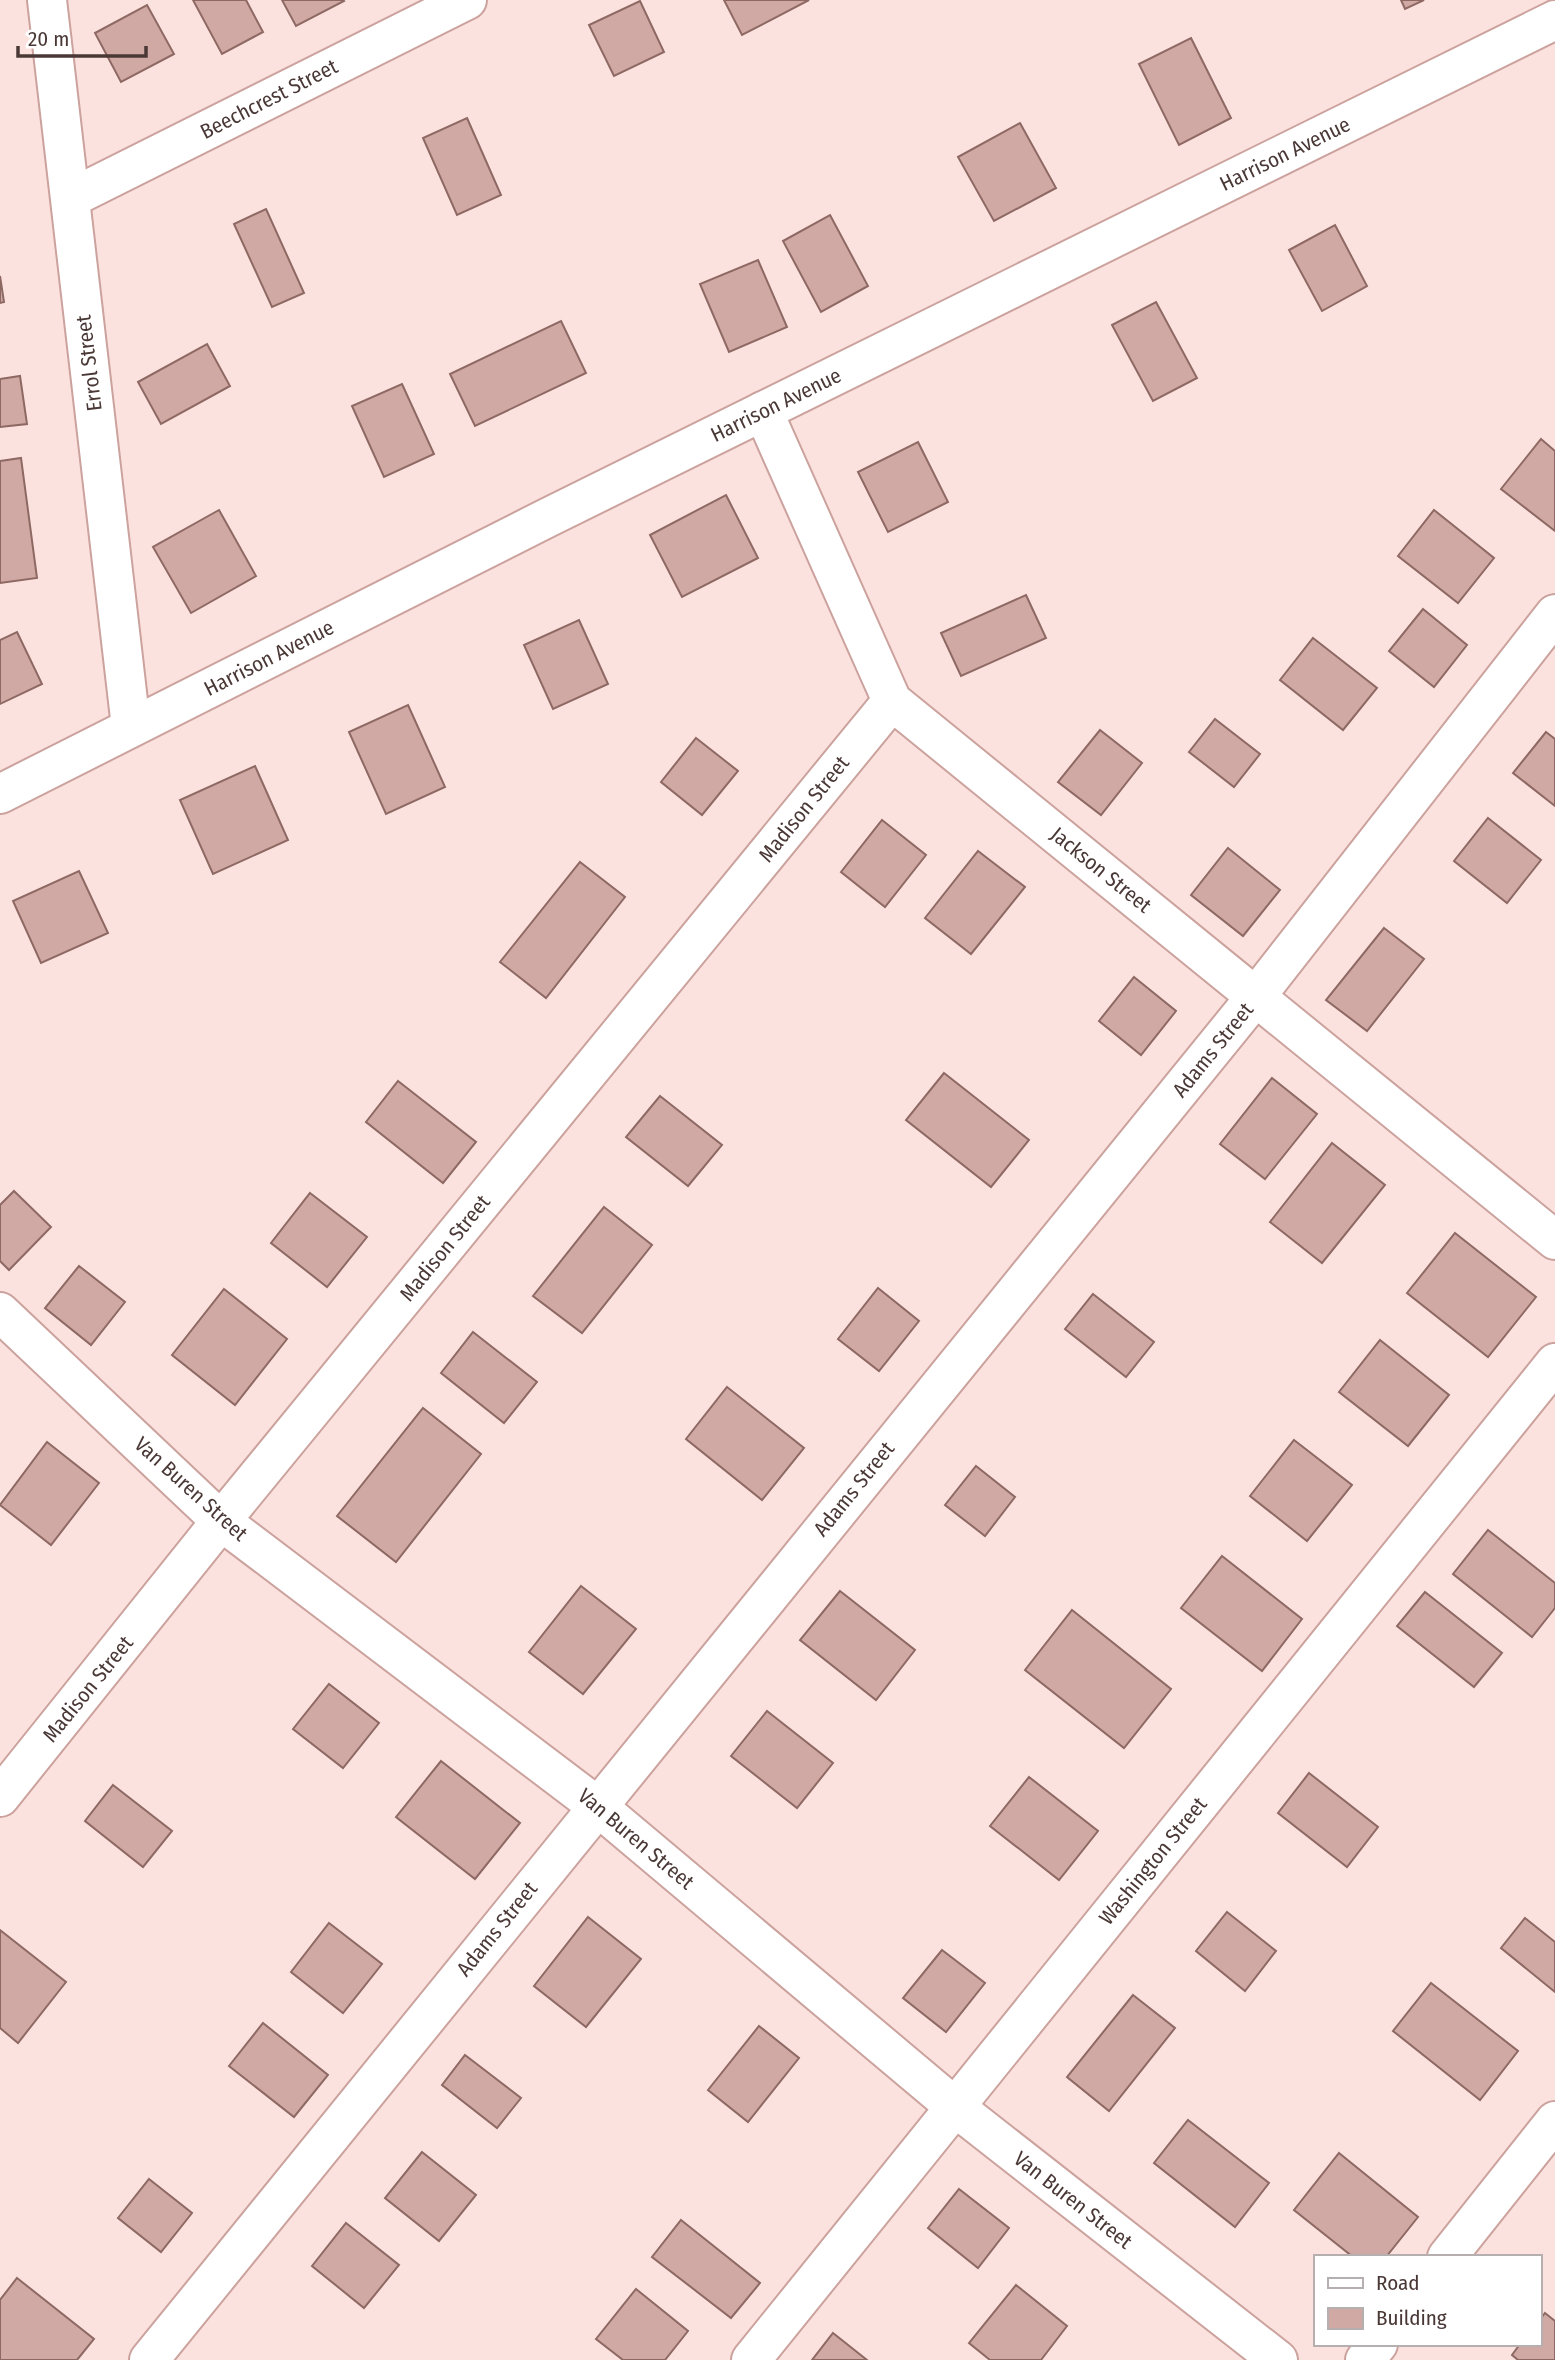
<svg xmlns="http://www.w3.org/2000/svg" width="1555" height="2360" font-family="'Fira Sans Condensed',sans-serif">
<rect width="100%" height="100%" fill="#fce2de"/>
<g fill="#d1a9a4" stroke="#8e6964" stroke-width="2">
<polygon points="193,0 246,0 263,32 222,54"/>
<polygon points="282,0 343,0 344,1 296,26"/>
<polygon points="724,0 809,0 742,35"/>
<polygon points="1401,0 1424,0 1405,9"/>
<polygon points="640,1 664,52 614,76 589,25"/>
<polygon points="147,5 174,54 121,82 95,33"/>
<polygon points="1191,38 1231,118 1179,145 1139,64"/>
<polygon points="467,118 501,195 457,215 423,138"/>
<polygon points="1020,123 1056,188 994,221 958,157"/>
<polygon points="266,209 304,293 272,307 234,224"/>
<polygon points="830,215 868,286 821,312 783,241"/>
<polygon points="1335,225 1367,286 1322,311 1289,250"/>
<polygon points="758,260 787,327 729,352 700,284"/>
<polygon points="0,276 4,302 0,303"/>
<polygon points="1156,302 1197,378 1153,401 1112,325"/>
<polygon points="561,321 586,373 475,426 450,374"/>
<polygon points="207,344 230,386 161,424 138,382"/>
<polygon points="20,376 27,424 0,427 0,379"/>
<polygon points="402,384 434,454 384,477 352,406"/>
<polygon points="1541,439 1555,451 1555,531 1501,489"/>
<polygon points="918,442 948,502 888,532 858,472"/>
<polygon points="21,458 37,578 0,583 0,461"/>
<polygon points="726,495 758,558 682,597 650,535"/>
<polygon points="219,510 256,576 191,613 153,547"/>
<polygon points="1434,510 1494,558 1458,603 1398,556"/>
<polygon points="1026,595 1046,638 961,676 941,633"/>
<polygon points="1423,609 1467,645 1434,687 1389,651"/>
<polygon points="579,620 608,684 553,709 524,645"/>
<polygon points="17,632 42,684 0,704 0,640"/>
<polygon points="1313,638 1377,688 1343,730 1280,680"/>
<polygon points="408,705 445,787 386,814 349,732"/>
<polygon points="1215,719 1260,754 1234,787 1189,752"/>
<polygon points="1100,730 1142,763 1101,815 1058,782"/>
<polygon points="1546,732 1555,739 1555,806 1513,773"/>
<polygon points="696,738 738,771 702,815 661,782"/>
<polygon points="255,766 288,840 213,874 180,800"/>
<polygon points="1488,818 1541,860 1507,903 1454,861"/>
<polygon points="882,820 926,855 885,907 841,872"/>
<polygon points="1228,848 1280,890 1243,936 1191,895"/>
<polygon points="978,851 1025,887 971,954 925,918"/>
<polygon points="580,862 625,897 546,998 500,962"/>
<polygon points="79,871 108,933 41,963 13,901"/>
<polygon points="1384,928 1424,959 1367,1031 1326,1000"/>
<polygon points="1134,977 1176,1011 1141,1055 1099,1021"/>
<polygon points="944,1073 1029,1140 991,1187 906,1120"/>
<polygon points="1272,1078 1317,1114 1265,1179 1220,1144"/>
<polygon points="398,1081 476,1142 443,1183 366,1122"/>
<polygon points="660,1096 722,1145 688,1186 626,1137"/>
<polygon points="1332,1143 1385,1185 1322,1263 1270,1222"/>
<polygon points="14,1191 51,1227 9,1270 0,1261 0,1205"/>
<polygon points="310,1193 367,1237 327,1287 271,1243"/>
<polygon points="604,1207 652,1245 582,1333 533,1296"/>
<polygon points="1455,1233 1536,1297 1488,1357 1407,1293"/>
<polygon points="79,1266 125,1302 91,1345 45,1308"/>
<polygon points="878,1288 919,1321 879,1371 838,1339"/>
<polygon points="224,1289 287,1339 235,1405 172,1355"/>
<polygon points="1093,1294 1154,1342 1126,1377 1065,1329"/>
<polygon points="473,1332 537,1382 504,1423 441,1373"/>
<polygon points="1380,1340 1449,1395 1408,1446 1339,1392"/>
<polygon points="727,1387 804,1448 762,1500 686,1439"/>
<polygon points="423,1408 481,1454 396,1562 337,1516"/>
<polygon points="1294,1440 1352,1485 1307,1541 1250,1496"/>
<polygon points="47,1442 99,1483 51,1545 0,1505"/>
<polygon points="976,1466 1015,1497 985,1536 945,1505"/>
<polygon points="1488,1530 1555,1583 1555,1608 1532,1637 1453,1574"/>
<polygon points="1222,1556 1302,1619 1262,1671 1181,1608"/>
<polygon points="581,1586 636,1629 583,1694 529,1652"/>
<polygon points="840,1591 915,1650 876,1700 800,1640"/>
<polygon points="1425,1592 1502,1653 1474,1687 1397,1626"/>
<polygon points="1072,1610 1171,1689 1124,1748 1025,1670"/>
<polygon points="329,1684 379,1723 343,1768 293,1729"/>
<polygon points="767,1711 833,1763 797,1808 731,1756"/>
<polygon points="441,1761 520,1823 475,1879 396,1817"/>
<polygon points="1309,1773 1378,1827 1347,1867 1278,1813"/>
<polygon points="1029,1777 1098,1831 1059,1880 990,1826"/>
<polygon points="113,1785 172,1831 143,1867 85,1821"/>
<polygon points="1227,1912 1276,1951 1245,1991 1196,1951"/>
<polygon points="588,1917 641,1959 586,2027 534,1986"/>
<polygon points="1525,1918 1555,1942 1555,1992 1501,1948"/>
<polygon points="329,1923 382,1964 343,2013 291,1972"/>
<polygon points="0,1930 66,1982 18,2043 0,2028"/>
<polygon points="942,1950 985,1983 946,2032 903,1998"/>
<polygon points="1431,1983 1518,2051 1480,2100 1393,2031"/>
<polygon points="1133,1995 1175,2028 1109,2111 1067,2077"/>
<polygon points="263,2023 328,2075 294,2117 229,2066"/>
<polygon points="759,2026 799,2058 748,2122 708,2090"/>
<polygon points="465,2055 521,2098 497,2128 442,2085"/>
<polygon points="1188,2120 1269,2183 1235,2227 1154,2163"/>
<polygon points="422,2152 476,2195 439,2241 385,2198"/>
<polygon points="1339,2153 1418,2217 1386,2257 1353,2257 1294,2210"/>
<polygon points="149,2179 192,2213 161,2252 118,2218"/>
<polygon points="959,2189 1009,2228 978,2268 928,2228"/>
<polygon points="681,2220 760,2283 731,2318 652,2257"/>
<polygon points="346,2223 399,2265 364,2308 312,2266"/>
<polygon points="17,2278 94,2339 77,2360 0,2360 0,2300"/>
<polygon points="1016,2285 1067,2326 1041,2360 990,2360 969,2343"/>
<polygon points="636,2289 688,2331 665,2360 623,2360 596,2339"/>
<polygon points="1545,2313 1555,2321 1555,2360 1518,2360 1512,2355 1520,2344 1539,2344 1539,2321"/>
<polygon points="833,2333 867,2360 812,2360"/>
</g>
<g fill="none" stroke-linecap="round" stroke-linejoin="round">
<defs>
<g id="minor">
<polyline points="47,0 131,727"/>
<polyline points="71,198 467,0"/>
<polyline points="763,411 892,701 1555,1240"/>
<polyline points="0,1312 221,1521 597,1806 955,2107 1278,2360"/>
<polyline points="0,1797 221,1521 892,701"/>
<polyline points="1447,2257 1555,2121"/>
<polyline points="149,2360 1257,995 1555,614"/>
<polyline points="751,2360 1555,1363"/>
<polyline points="1365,2360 1378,2344"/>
</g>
<polyline id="tertiary" points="0,794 547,518 1555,20"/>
</defs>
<use href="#minor" stroke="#cba29d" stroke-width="42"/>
<use href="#tertiary" stroke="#cba29d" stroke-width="42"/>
<use href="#minor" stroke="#fff" stroke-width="38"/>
<use href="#tertiary" stroke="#fff" stroke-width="38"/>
</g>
<g text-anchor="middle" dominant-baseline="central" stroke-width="5" stroke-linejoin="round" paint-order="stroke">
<g font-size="21" fill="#493836" stroke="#fff">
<text transform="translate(269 99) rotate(-27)">Beechcrest Street</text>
<text transform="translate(1285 154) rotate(-26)">Harrison Avenue</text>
<text transform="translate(89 363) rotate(-97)">Errol Street</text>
<text transform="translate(776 405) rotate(-26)">Harrison Avenue</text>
<text transform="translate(269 658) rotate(-27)">Harrison Avenue</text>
<text transform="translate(804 809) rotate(-51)">Madison Street</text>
<text transform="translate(1101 870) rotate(39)">Jackson Street</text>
<text transform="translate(1213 1050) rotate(-51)">Adams Street</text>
<text transform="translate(445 1248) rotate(-51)">Madison Street</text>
<text transform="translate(191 1489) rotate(42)">Van Buren Street</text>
<text transform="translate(854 1489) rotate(-51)">Adams Street</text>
<text transform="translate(88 1689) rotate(-51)">Madison Street</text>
<text transform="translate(636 1839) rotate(40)">Van Buren Street</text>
<text transform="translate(1153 1861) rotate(-51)">Washington Street</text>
<text transform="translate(497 1929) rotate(-51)">Adams Street</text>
<text transform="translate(1073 2200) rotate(38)">Van Buren Street</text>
</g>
</g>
<rect x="1314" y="2255" width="228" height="91" fill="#ffffff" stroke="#b6afaf" stroke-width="2"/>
<rect x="1328" y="2278" width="35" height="10" fill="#ffffff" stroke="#b6afaf" stroke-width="2"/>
<text x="1376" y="2290" font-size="21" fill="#493836">Road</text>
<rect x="1328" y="2308" width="35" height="21" fill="#d1a9a4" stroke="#b6afaf" stroke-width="2"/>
<text x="1376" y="2325" font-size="21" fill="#493836">Building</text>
<path d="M18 46v10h128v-10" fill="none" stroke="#493836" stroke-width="3.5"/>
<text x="28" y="46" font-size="21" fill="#493836" stroke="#ffffff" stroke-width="5" paint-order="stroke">20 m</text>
</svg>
